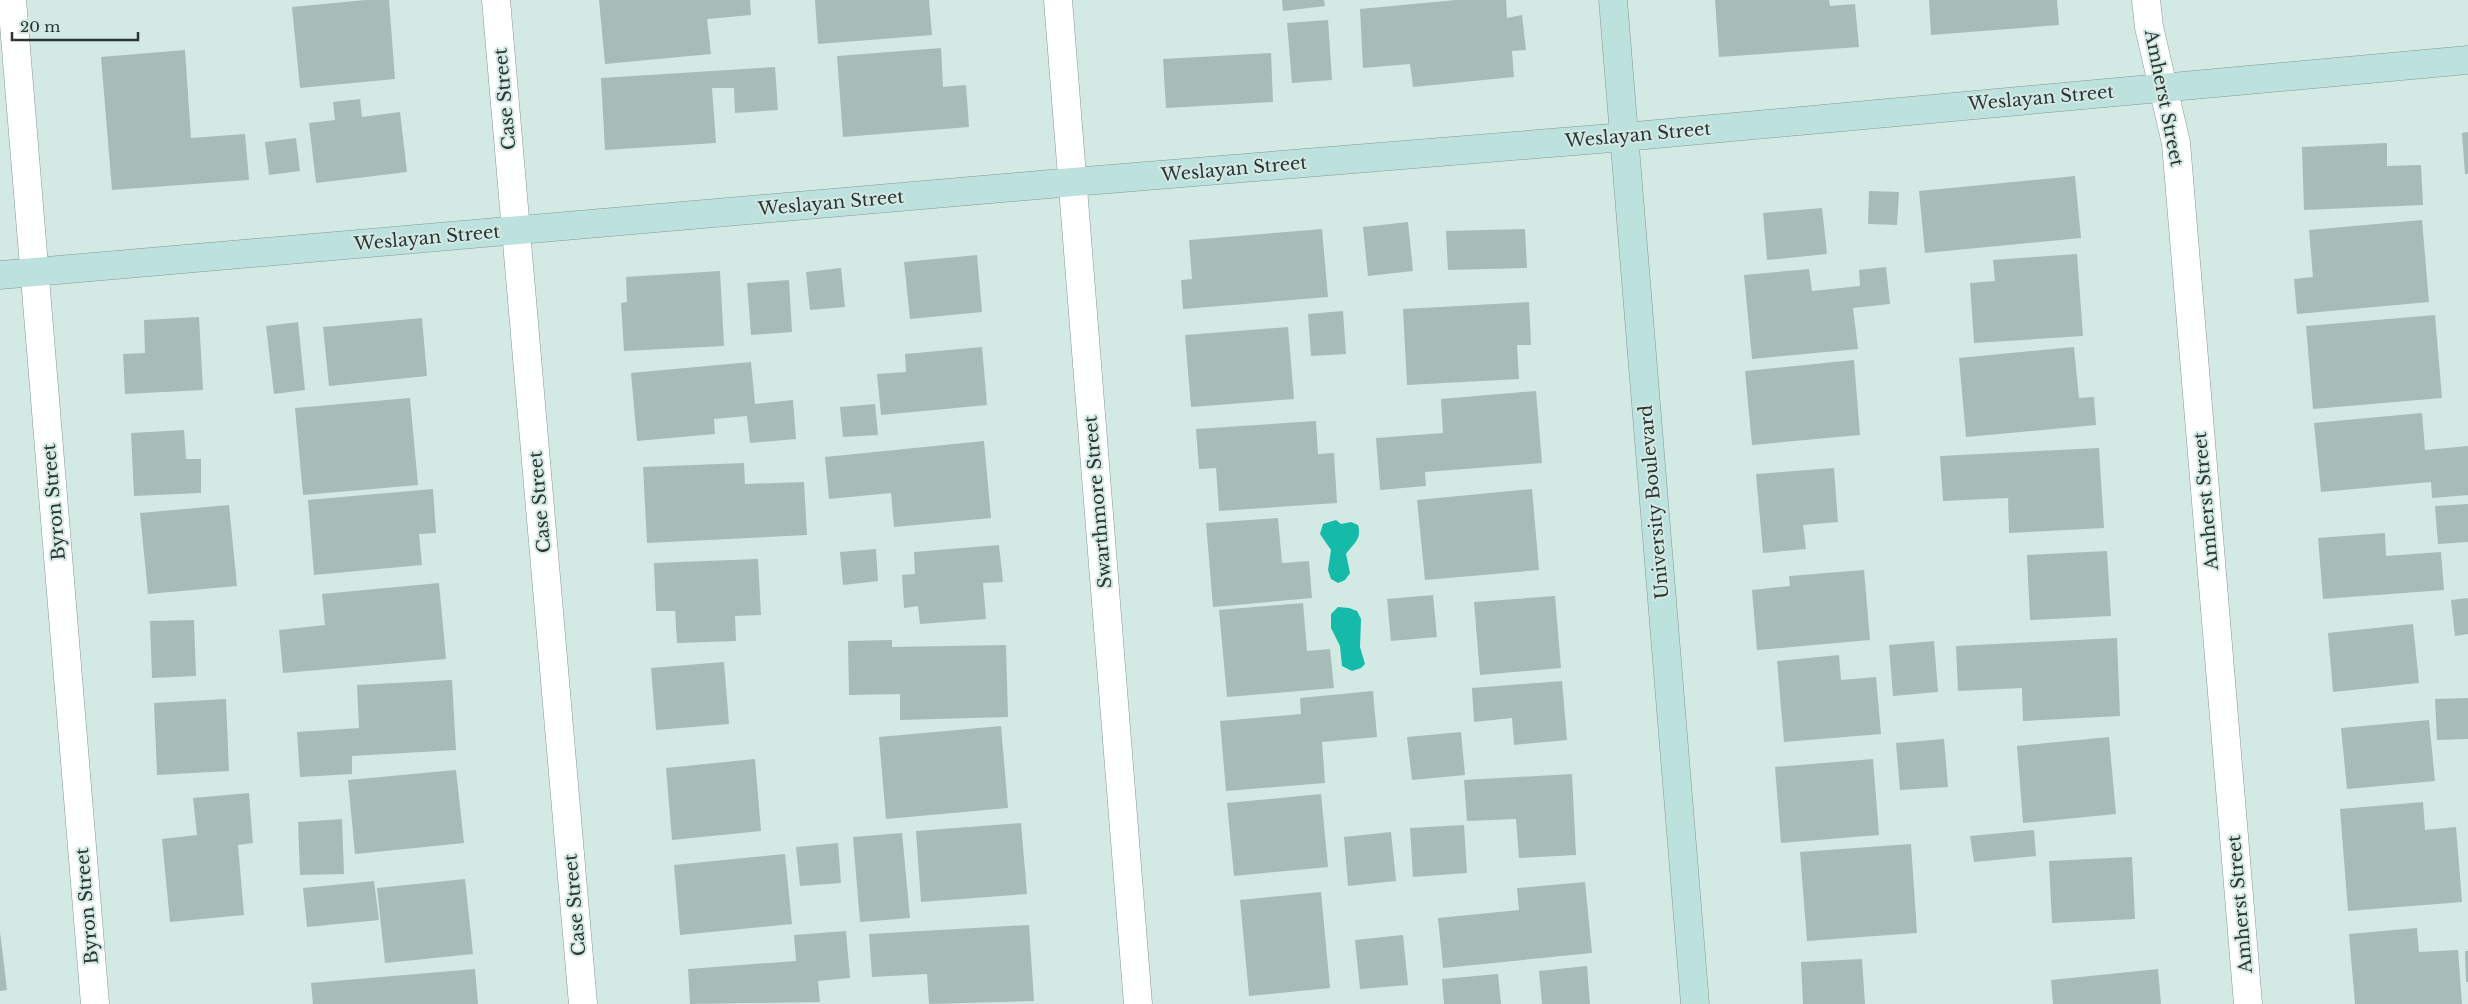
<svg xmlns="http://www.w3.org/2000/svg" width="2468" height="1004" font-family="'Libre Baskerville',serif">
<rect width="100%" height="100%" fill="#d3e9e4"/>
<g fill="#15baa8">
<path d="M1336,520L1341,524L1351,522L1358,525C1362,539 1354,543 1346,554L1350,573L1345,580L1338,583L1331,579L1328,570L1331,550L1320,534L1323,524Z"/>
<polygon points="1338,607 1349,608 1357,611 1361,619 1360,647 1365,664 1361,668 1352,671 1342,666 1340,646 1331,628 1331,614"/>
</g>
<g fill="#a7bcb8">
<polygon points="366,0 389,0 395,79 300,88 292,7"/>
<polygon points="599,0 750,0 751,15 707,19 711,54 605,64"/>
<polygon points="815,0 929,0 932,35 818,44"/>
<polygon points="1282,0 1324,0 1325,6 1283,11"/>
<polygon points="1456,0 1506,0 1507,18 1522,15 1526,50 1512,51 1514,77 1413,87 1410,64 1363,68 1360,9"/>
<polygon points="1715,0 1829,0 1830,6 1855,4 1859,47 1719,57"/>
<polygon points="1929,0 2057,0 2059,25 1931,35"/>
<polygon points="1328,20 1332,80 1292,83 1287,23"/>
<polygon points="941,48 943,87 966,85 969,127 843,137 837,56"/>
<polygon points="185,50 191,138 245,134 249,180 112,190 101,57"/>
<polygon points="1271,53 1273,102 1166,108 1163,59"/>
<polygon points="775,67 778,110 735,113 734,88 712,88 716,143 605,150 601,78"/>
<polygon points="360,99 362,117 400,112 407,172 316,183 309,123 335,120 333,102"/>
<polygon points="2468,132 2468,174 2465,174 2462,133"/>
<polygon points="296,138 300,171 269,175 265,142"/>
<polygon points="2387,143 2387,166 2421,165 2423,205 2304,210 2302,147"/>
<polygon points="2075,176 2081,238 1925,253 1919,191"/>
<polygon points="1869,191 1899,192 1897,225 1868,224"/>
<polygon points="1822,208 1827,254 1767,260 1763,213"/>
<polygon points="2422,220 2429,302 2297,314 2294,279 2313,277 2309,230"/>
<polygon points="1408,222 1413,271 1368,276 1363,227"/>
<polygon points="1322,229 1328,297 1183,309 1181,280 1192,279 1189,240"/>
<polygon points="1525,229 1527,268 1448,270 1446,231"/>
<polygon points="2077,254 2083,336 1974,343 1970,283 1995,281 1993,260"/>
<polygon points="977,255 982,312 910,319 904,262"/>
<polygon points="1886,267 1890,304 1853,308 1858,349 1752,359 1744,275 1809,269 1812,291 1860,286 1859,270"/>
<polygon points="841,268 845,307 810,310 806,272"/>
<polygon points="720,271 724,346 624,351 621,303 627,302 626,277"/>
<polygon points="789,280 792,332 751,335 747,283"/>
<polygon points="1529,302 1531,345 1517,345 1519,379 1407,385 1403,309"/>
<polygon points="1343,311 1346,354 1311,356 1308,314"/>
<polygon points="2435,315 2442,398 2313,409 2306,326"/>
<polygon points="199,317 203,390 125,394 123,354 145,353 144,320"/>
<polygon points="422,318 427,376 329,386 323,327"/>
<polygon points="298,322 305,390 274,394 266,326"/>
<polygon points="1288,327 1294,399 1191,407 1185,335"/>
<polygon points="982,347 987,405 881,415 877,374 906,372 905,354"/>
<polygon points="2074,347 2079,398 2094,397 2096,425 1966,437 1959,358"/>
<polygon points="1854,360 1860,435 1752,445 1745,371"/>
<polygon points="751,362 755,404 793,400 796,439 750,443 747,416 714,419 715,434 637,441 631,373"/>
<polygon points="1536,391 1542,463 1425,472 1426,486 1380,490 1376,438 1443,433 1441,399"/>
<polygon points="410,398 418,485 303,495 295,408"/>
<polygon points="875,404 878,435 843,437 840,407"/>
<polygon points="2422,413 2425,450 2468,446 2468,495 2432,498 2431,482 2321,492 2314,423"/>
<polygon points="1316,421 1318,454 1334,453 1337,503 1219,511 1216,468 1199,469 1196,429"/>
<polygon points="184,430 186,459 201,459 201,493 134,496 131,433"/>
<polygon points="984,441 991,518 894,527 891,493 829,499 825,457"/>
<polygon points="2099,448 2104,528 2009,533 2008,498 1943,501 1940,456"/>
<polygon points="744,463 745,484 804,482 807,535 647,543 643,467"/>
<polygon points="1834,468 1838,522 1803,525 1806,549 1763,553 1756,474"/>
<polygon points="433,489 436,533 419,534 422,565 314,575 308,500"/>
<polygon points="1532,489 1539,570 1425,580 1417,500"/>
<polygon points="2468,504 2468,542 2438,544 2435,506"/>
<polygon points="229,505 237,586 148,594 140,513"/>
<polygon points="1278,518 1282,563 1309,561 1312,598 1213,607 1206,523"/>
<polygon points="2385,533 2386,556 2441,552 2444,590 2323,599 2318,538"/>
<polygon points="999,545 1003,582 983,583 986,619 920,624 918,606 904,608 902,575 915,574 914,552"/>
<polygon points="876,549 878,581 843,585 840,552"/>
<polygon points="2107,551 2111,616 2030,620 2027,555"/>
<polygon points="758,559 761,615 735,616 736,641 677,643 675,611 656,611 654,563"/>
<polygon points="1864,570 1870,640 1757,650 1752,590 1790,586 1789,576"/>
<polygon points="439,583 446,659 283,673 279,630 325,625 322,594"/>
<polygon points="1433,595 1437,637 1391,641 1387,599"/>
<polygon points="1555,596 1561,668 1480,675 1474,602"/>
<polygon points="2468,598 2468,634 2455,636 2451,600"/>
<polygon points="1303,603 1307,651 1330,649 1334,688 1227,697 1219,610"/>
<polygon points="194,620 196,676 152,678 150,621"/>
<polygon points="2413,624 2419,683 2333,692 2328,633"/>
<polygon points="2117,638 2120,716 2023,721 2022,688 1958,691 1956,646"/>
<polygon points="892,640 892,647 1006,645 1008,717 900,720 900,694 849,695 848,641"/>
<polygon points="1934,641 1938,692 1893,696 1889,645"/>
<polygon points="1839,655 1841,680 1876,677 1881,734 1784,742 1777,661"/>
<polygon points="724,662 729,724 656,730 651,668"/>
<polygon points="452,680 456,750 352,756 352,774 300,777 297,732 359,728 357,685"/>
<polygon points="1562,681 1567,740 1514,745 1512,718 1474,722 1472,688"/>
<polygon points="1373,691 1377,737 1322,742 1325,783 1226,791 1220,721 1301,714 1300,698"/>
<polygon points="2468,698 2468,739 2437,740 2435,699"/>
<polygon points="226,699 229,771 157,775 154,703"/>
<polygon points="2429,720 2435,781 2347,789 2341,728"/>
<polygon points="1001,726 1008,808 886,819 879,737"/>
<polygon points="1461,732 1465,775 1412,780 1407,737"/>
<polygon points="2109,737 2116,814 2023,823 2017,746"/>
<polygon points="1944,739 1948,787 1900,790 1896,743"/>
<polygon points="755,759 761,831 672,840 666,768"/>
<polygon points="1873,759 1879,835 1781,843 1775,767"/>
<polygon points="456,770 464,843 355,854 348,780"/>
<polygon points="1572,774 1576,855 1519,858 1516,819 1467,821 1464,780"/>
<polygon points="249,793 253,843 238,845 244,915 170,922 162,839 197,835 193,798"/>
<polygon points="1321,794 1328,867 1234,876 1227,803"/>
<polygon points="2423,802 2425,830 2456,827 2462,902 2348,911 2340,809"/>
<polygon points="342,819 344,874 300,875 298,822"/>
<polygon points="1021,823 1027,894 921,902 916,831"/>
<polygon points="1464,825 1467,873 1413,877 1410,828"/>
<polygon points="2034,830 2036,856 1974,862 1970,836"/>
<polygon points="1391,832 1396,881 1348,886 1344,837"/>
<polygon points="902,833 910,918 860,922 853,837"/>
<polygon points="838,843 841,883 800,886 796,847"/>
<polygon points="1911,844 1917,933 1807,941 1800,852"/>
<polygon points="785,854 792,924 680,935 674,865"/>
<polygon points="2132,857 2135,919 2052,923 2049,861"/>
<polygon points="465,879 473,954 385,963 377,888"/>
<polygon points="374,881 379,920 307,927 303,888"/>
<polygon points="1585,882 1592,953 1443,968 1438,918 1519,910 1517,888"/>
<polygon points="1321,892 1330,988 1249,996 1240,900"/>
<polygon points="1029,925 1034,1001 929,1004 927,974 872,977 869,934"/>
<polygon points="2417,928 2419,952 2458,950 2462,1004 2355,1004 2349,934"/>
<polygon points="846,931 850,978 818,981 820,1002 690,1004 688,969 796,961 794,935"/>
<polygon points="0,932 7,990 0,991"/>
<polygon points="1403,935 1408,985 1360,989 1355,940"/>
<polygon points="2465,951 2468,951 2468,982 2466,982"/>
<polygon points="1862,959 1865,1004 1803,1004 1801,962"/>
<polygon points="1587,966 1590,1004 1542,1004 1539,971"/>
<polygon points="475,969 478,1004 313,1004 311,983"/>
<polygon points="2158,969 2161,1004 2053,1004 2051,980"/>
<polygon points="1498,974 1501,1004 1444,1004 1442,979"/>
</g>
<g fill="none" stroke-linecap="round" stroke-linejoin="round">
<defs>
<g id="street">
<polyline points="12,0 95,1004"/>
<polyline points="496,0 583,1004"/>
<polyline points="1058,0 1138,1004"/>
<polyline points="2146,0 2149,27 2176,143 2248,1004"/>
</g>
<g id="secondary">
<polyline points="1613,0 1695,1004"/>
<polyline points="0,275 1073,182 1624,137 2468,60"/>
</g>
</defs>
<use href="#street" stroke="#859995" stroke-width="29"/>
<use href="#secondary" stroke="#859995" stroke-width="29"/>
<use href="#street" stroke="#fff" stroke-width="28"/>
<use href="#secondary" stroke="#bde1dc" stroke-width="28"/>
</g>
<g text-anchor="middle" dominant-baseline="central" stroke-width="4" stroke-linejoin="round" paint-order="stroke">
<g font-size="18" fill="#2d3533" stroke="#d3e9e4">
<text transform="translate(2041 98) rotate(-5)">Weslayan Street</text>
<text transform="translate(2164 98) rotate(79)">Amherst Street</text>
<text transform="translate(505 99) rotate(-95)">Case Street</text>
<text transform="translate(1638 135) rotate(-5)">Weslayan Street</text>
<text transform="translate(1234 169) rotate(-5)">Weslayan Street</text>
<text transform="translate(831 203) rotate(-5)">Weslayan Street</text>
<text transform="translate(427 238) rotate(-5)">Weslayan Street</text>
<text transform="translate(2206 501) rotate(-95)">Amherst Street</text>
<text transform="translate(54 502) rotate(-95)">Byron Street</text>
<text transform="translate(540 502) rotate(-95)">Case Street</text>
<text transform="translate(1098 502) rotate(-95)">Swarthmore Street</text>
<text transform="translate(1654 502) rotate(-95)">University Boulevard</text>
<text transform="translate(2240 904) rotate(-95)">Amherst Street</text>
<text transform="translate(575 905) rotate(-95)">Case Street</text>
<text transform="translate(87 906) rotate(-95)">Byron Street</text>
</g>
</g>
<path d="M12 32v8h126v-8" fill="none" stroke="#2d3533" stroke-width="2.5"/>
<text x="20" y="32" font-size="15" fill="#2d3533" stroke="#d3e9e4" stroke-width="4" paint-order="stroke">20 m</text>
</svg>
